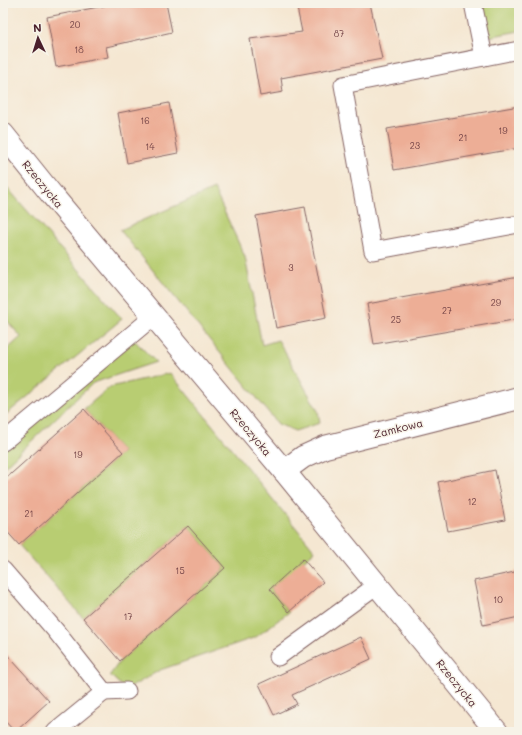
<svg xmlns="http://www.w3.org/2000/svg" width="522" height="735" font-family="Mali,sans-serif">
<rect width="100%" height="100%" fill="#f7f3e8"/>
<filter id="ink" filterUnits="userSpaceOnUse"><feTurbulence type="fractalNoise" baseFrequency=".025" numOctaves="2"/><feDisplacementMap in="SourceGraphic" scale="8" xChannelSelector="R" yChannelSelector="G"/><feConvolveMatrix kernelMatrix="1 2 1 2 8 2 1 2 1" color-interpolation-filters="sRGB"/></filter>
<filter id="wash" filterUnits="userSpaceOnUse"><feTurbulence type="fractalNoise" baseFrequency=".012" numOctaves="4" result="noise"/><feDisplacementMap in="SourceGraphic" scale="16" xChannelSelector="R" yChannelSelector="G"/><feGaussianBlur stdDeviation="0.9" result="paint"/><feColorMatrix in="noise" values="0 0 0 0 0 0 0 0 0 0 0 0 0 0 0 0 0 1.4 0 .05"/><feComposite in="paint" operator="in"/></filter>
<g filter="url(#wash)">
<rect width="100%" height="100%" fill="#f5e7d2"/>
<g fill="#b8cd72" stroke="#81764e">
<polygon points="482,3 519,3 519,31 488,37"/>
<polygon points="3,183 122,319 3,417 3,353 21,337 3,316"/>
<polygon points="214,189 245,257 262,345 278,340 318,411 320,423 295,431 278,424 120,230"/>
<polygon points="132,338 156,362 93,383 3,468 3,451"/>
<polygon points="170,373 315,551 270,589 289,612 256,637 160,670 126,690 110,675 120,661 225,568 188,526 83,618 19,545 123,452 84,409 110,387"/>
</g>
<g id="blocks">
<g fill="#edae96">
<polygon points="119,3 166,3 172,32 106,47 108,57 56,67 47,17"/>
<polygon points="296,3 370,3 382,59 281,78 283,92 260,96 250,39 302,32"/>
<polygon points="169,103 178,153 127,163 118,113"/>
<polygon points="519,106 519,148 394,170 387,129"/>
<polygon points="305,207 326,318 276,328 256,216"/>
<polygon points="519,277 519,319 374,344 367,304"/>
<polygon points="84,409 123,452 19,545 3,527 3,481"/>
<polygon points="495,470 505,520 448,531 438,482"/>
<polygon points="188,526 225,568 120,661 83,618"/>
<polygon points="303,559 323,582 289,612 270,589"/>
<polygon points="519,571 519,617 483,625 474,581"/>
<polygon points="361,637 371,659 292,695 297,704 274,715 259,684"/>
<polygon points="3,650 49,701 15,732 3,719"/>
</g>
</g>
</g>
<g filter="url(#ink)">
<use href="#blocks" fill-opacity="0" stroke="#866565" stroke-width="1"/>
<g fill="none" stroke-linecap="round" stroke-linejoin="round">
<defs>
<g id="service">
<polyline points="473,3 484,57"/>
<polyline points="519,50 343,85 373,251 519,224"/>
<polyline points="3,442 154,316"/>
<polyline points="3,570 55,630 104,692 127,691"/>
<polyline points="278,657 377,585"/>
<polyline points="55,732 104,692"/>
</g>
<g id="minor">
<polyline points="3,134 52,195 284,471 497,732"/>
<polyline points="284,471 303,457 325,447 519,398"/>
</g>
</defs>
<use href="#service" stroke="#866565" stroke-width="19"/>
<use href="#minor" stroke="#866565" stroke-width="24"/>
<use href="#service" stroke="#fff" stroke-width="17"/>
<use href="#minor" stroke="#fff" stroke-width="22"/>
</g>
</g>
<g text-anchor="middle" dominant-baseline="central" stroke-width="3" stroke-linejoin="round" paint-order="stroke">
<g font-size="9" fill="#734346">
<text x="75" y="24">20</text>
<text x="339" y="33">87</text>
<text x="79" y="49">18</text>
<text x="145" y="120">16</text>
<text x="503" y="130">19</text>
<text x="463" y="137">21</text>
<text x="415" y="145">23</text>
<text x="150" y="146">14</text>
<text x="291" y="267">3</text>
<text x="496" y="302">29</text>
<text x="447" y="310">27</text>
<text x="396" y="319">25</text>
<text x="78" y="454">19</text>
<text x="472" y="501">12</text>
<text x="29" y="513">21</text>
<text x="180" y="570">15</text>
<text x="498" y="599">10</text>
<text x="128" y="616">17</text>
</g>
<g font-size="11" fill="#4a1f2b" stroke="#f7f3e8">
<text transform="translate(43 184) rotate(51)">Rzeczycka</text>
<text transform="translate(398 428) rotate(-14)">Zamkowa</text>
<text transform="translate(251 432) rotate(50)">Rzeczycka</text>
<text transform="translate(457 683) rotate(51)">Rzeczycka</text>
</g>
</g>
<rect width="522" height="735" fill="none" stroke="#f7f3e8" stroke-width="16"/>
<g transform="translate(38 38) rotate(356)" stroke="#f7f3e8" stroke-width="3" paint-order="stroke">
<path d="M0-3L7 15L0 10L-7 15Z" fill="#4a1f2b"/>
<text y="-6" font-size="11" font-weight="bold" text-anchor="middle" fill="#4a1f2b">N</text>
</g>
</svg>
